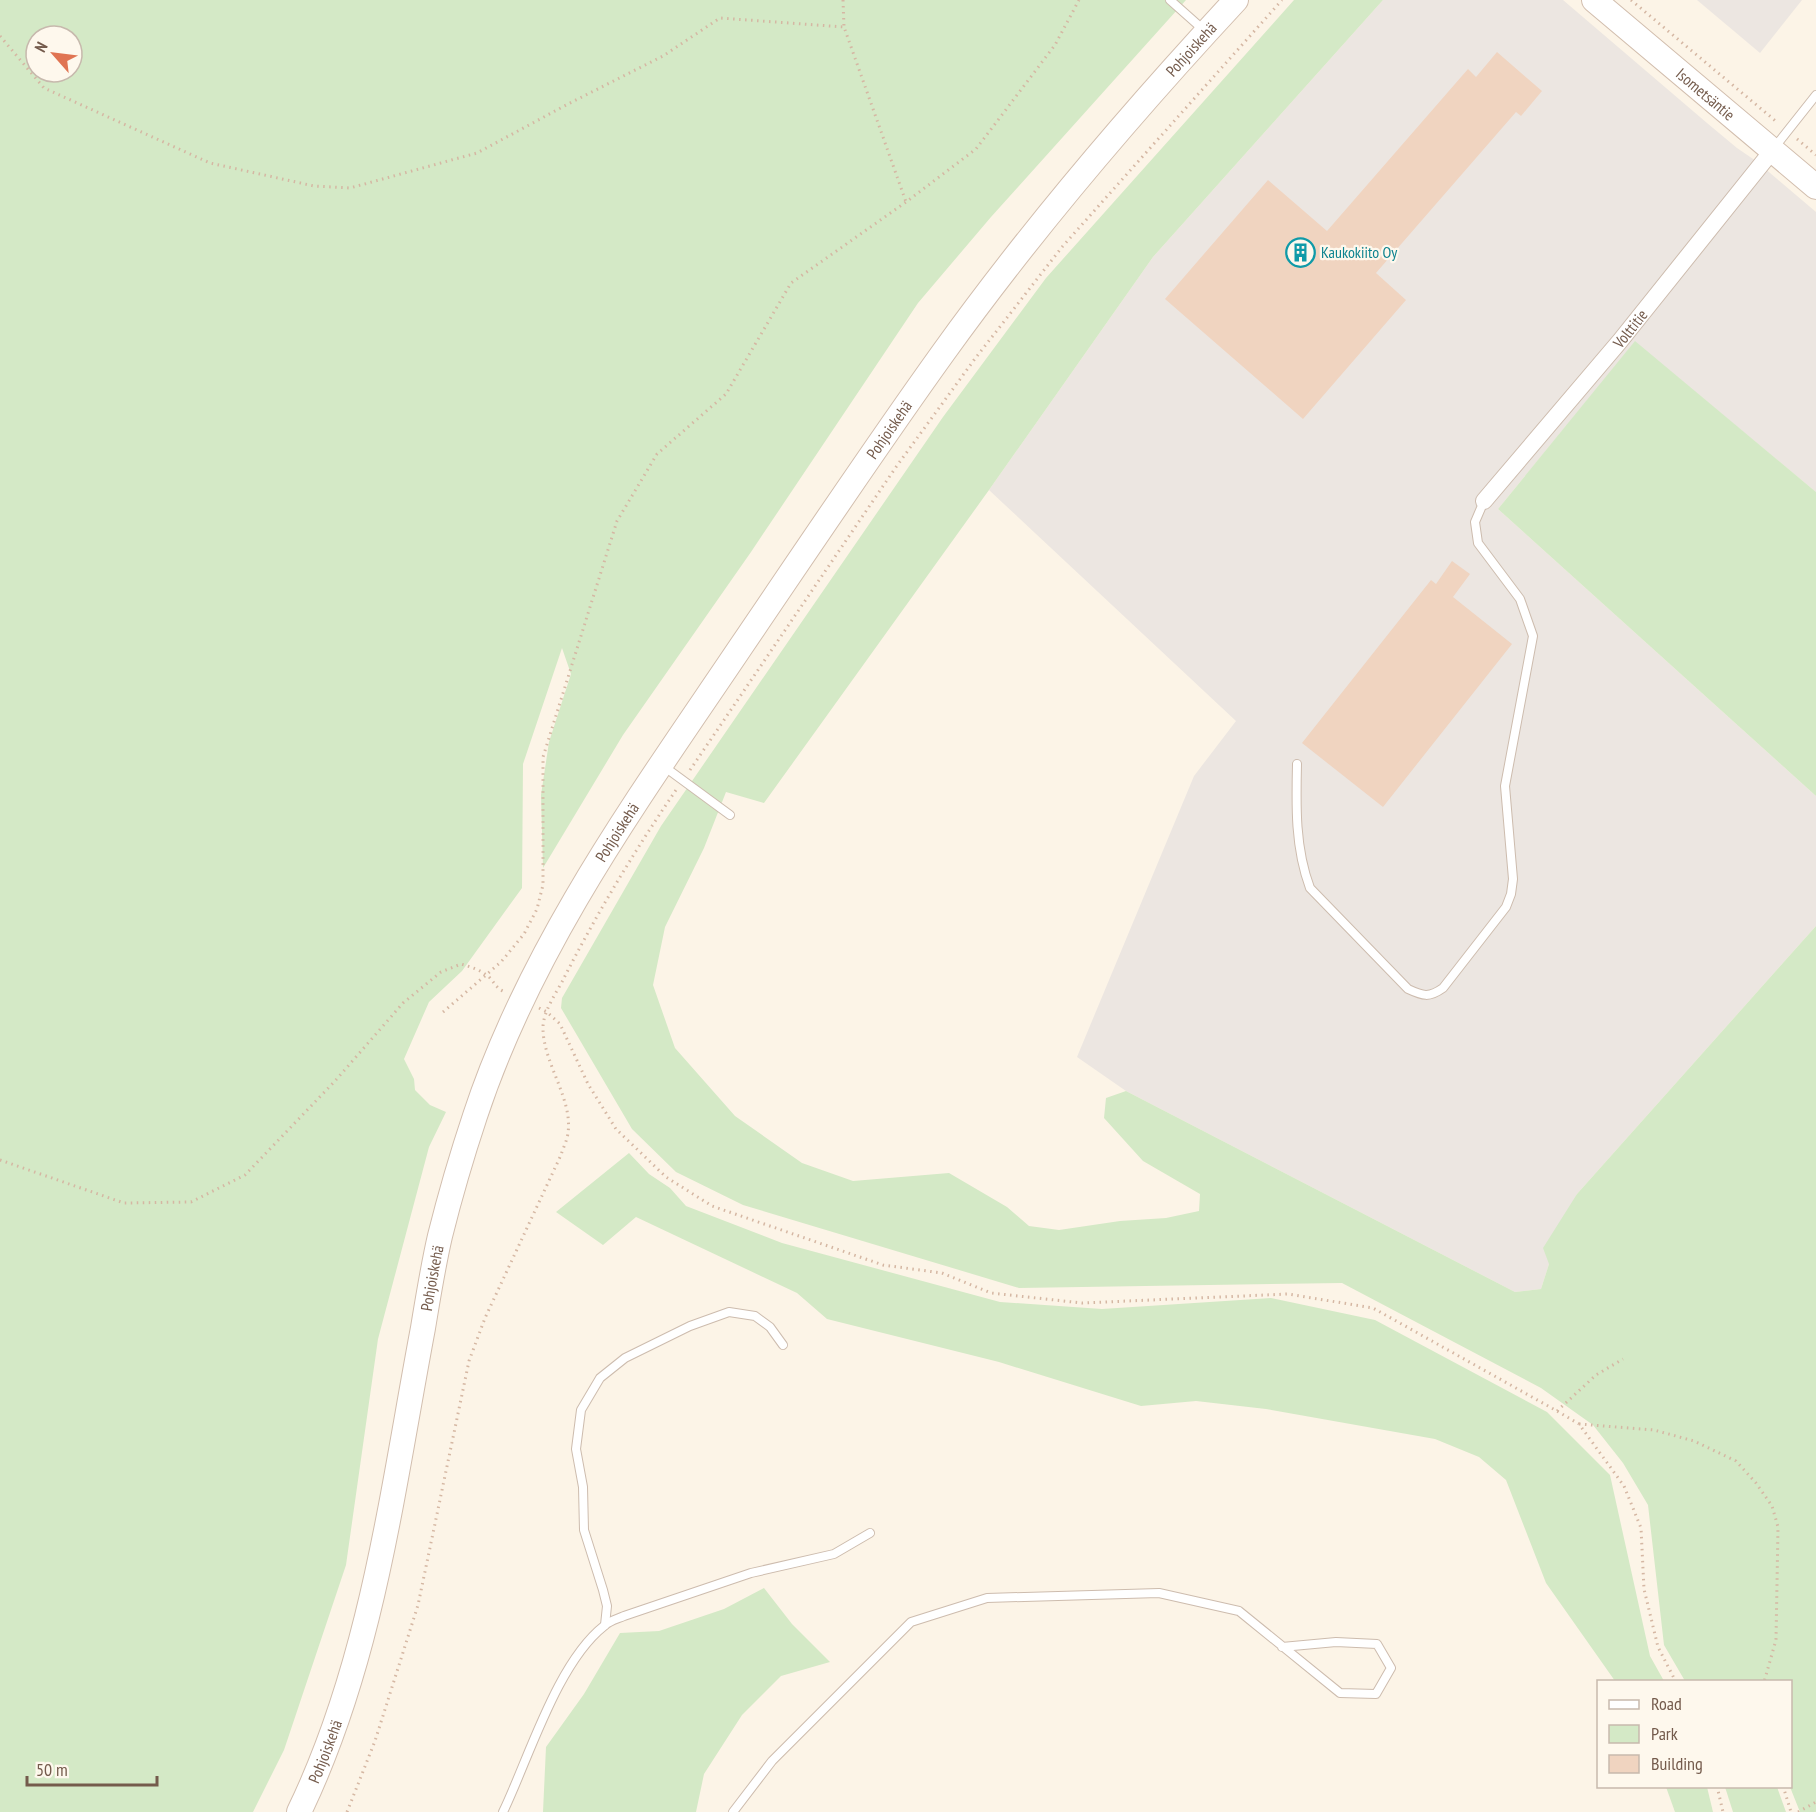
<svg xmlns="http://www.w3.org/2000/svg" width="1816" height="1812" font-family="'PT Sans Narrow',sans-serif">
<rect width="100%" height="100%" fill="#fcf4e7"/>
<g fill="#ece6e1">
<polygon points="1383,0 1563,0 1707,123 1737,148 1756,161 1816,212 1816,492 1635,342 1498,509 1816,796 1816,926 1577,1194 1549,1264 1541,1289 1515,1292 1126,1091 1077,1057 1194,776 1236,721 989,490 1153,257"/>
<polygon points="1697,0 1802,0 1760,53"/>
</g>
<g fill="#d4e9c6" fill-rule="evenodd">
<path d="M0,0H1186L991,217L918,303L751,552L623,735L543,868L541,795L549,742L571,674L562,648L523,764L522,888L462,971L429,1002L404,1059L414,1079L415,1090L430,1105L446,1112L429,1147L378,1339L346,1565L284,1750L253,1812H0ZM36,36H72V72H36Z"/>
<polygon points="1294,0 1383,0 1153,257 989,490 764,803 726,792 704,848 665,927 653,985 675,1048 735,1116 802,1163 853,1181 949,1173 1007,1207 1029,1226 1059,1230 1120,1221 1166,1218 1199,1211 1200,1194 1143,1161 1104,1118 1106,1098 1126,1091 1515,1292 1541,1289 1549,1264 1543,1248 1577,1194 1816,926 1816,1812 1800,1812 1790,1787 1790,1682 1685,1681 1664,1645 1648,1505 1623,1463 1593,1425 1541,1388 1342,1283 1019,1288 743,1205 676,1172 632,1129 561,1008 562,998 661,826 943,417 1046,278"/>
<polygon points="1635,341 1816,492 1816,796 1498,509"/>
<polygon points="629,1153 649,1174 670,1188 686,1206 782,1243 1000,1302 1102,1309 1271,1298 1375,1320 1547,1412 1610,1475 1650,1656 1664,1681 1615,1681 1546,1583 1506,1480 1479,1457 1435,1439 1266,1409 1196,1401 1141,1406 999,1362 827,1319 797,1293 636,1217 603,1245 556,1212"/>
<polygon points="764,1588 792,1624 830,1662 781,1676 742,1715 704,1774 696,1812 543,1812 546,1747 584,1694 620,1633 659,1631 724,1609"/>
<polygon points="1666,1787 1707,1787 1713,1812 1675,1812"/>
<polygon points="1725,1787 1777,1787 1786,1812 1733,1812"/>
</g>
<g fill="#f0d4c0">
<polygon points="1497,52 1542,91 1521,116 1516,112 1376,273 1406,300 1303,419 1165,299 1268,180 1327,231 1468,69 1476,77"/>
<polygon points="1452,561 1470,574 1453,597 1512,644 1383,807 1302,743 1431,580 1436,584"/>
</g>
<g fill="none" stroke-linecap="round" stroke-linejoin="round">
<defs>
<g id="lane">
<polyline points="1170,0 1206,32"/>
<polyline points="1774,148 1816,95"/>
<path d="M1297,764C1296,806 1295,848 1310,888L1408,989C1423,996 1429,998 1443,988L1506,907L1511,894L1513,879L1505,786L1533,636L1520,599L1478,543L1475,522L1484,501"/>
<polyline points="662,765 730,815"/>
<polyline points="605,1625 607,1606 603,1590 584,1530 583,1487 576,1449 581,1410 600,1378 625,1358 690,1326 729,1312 755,1316 770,1327 783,1345"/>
<path d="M503,1812C529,1758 557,1663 604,1626C609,1621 617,1619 624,1616L751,1573L834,1554L870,1533"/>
<polyline points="733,1812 772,1761 911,1622 987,1598 1159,1593 1239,1611 1340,1693 1376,1694 1391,1668 1377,1644 1336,1642 1282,1647"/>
</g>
<g id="street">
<path id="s1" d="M1484,501L1620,341L1772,151"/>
</g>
<g id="secondary">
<path id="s2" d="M1594,0L1816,187"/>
<path id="s3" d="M299,1812C372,1661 392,1492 423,1328C428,1298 433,1266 440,1236C450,1196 462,1155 475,1116C532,943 641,795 742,645C808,548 874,449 943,353C1032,229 1132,112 1236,0"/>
</g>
</defs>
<use href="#lane" stroke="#cdbcae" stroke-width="10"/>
<use href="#street" stroke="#cdbcae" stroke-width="18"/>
<use href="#secondary" stroke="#d2beae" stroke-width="26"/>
<g stroke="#d5b7a3" stroke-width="3" stroke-dasharray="1.5 4.5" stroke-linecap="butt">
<polyline points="843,0 844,27"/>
<polyline points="1631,0 1778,123"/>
<polyline points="0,36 44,88 210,163 314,186 350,188 477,153 568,104 663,56 720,18 844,27 906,202"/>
<polyline points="1797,139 1816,155"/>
<polyline points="690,770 896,467 974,360 1062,247 1282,0"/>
<polyline points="539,1008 547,1012 560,1024 588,1084 616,1129 666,1177 712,1206 883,1265 942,1273 991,1293 1082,1303 1288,1294 1373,1308 1557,1411 1579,1424 1624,1486 1641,1528 1644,1589 1658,1647 1676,1682"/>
<polyline points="443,1012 501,962 524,934 537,909 543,885 543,757 617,521 657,454 726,394 791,283 906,202 976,149 1055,45 1079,0"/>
<path d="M0,1160L124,1203L191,1202L245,1175L335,1081L403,1003L441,972L461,964C471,967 481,970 489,977C494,982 496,988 503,991"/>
<polyline points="1557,1411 1596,1375 1623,1359"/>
<polyline points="1579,1424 1654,1430 1694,1441 1736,1461 1756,1483 1772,1506 1778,1527 1776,1640 1764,1682"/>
<polyline points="1717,1786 1723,1812"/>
<polyline points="1783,1786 1791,1812"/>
<path d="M347,1812L375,1741L418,1605L469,1361L485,1318L561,1155C563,1148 567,1141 568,1133C573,1099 543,1063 543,1028C543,1011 557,992 564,978C597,913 635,850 676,790"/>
<polyline points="1798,1812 1816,1802"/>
</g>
<use href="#lane" stroke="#fff" stroke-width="8"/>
<use href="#street" stroke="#fff" stroke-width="16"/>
<use href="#secondary" stroke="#fff" stroke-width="24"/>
</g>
<defs>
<symbol id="building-ring" viewBox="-11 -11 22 22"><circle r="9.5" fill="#fef8ed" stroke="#0f9aa8" stroke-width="1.5"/><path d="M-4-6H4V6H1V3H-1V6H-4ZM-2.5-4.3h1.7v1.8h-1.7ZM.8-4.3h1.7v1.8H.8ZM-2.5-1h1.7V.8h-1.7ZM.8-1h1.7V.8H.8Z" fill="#0f9aa8"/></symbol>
</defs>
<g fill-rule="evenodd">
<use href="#building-ring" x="1284" y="236" width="33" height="33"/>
</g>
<g text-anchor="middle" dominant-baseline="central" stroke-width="4.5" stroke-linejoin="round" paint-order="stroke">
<g font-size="16" fill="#745b4c" stroke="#fef8ed">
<text stroke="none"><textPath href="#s3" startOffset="2010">Pohjoiskehä</textPath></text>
<text stroke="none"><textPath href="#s2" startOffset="146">Isometsäntie</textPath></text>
<text stroke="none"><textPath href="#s1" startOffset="226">Volttitie</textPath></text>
<text stroke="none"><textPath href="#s3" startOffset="1524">Pohjoiskehä</textPath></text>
<text stroke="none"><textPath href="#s3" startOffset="1038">Pohjoiskehä</textPath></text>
<text stroke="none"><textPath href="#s3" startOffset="552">Pohjoiskehä</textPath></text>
<text stroke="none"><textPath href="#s3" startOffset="66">Pohjoiskehä</textPath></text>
</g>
<g font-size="16" fill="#0d838f" stroke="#fef8ed" text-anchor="start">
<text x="1321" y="252">Kaukokiito Oy</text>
</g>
</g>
<rect x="1597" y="1680" width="195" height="108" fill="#fef8ed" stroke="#c7b9ad" stroke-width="1.5"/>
<rect x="1609" y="1700" width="30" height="9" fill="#ffffff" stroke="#c7b9ad" stroke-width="1.5"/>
<text x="1651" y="1710" font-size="18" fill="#745b4c">Road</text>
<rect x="1609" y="1725" width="30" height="18" fill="#d4e9c6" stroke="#c7b9ad" stroke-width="1.5"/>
<text x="1651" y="1740" font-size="18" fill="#745b4c">Park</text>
<rect x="1609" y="1755" width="30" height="18" fill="#f0d4c0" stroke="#c7b9ad" stroke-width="1.5"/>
<text x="1651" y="1770" font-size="18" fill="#745b4c">Building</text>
<g transform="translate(54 54) rotate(298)"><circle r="28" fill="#fef8ed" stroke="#c7b9ad" stroke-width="1.5"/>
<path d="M0-4.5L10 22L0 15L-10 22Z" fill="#e07452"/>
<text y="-9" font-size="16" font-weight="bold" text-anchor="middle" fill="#745b4c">N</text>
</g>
<path d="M27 1776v9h130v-9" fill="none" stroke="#745b4c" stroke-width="3"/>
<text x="36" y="1776" font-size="18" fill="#745b4c" stroke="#fef8ed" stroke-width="4.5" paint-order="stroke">50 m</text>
</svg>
